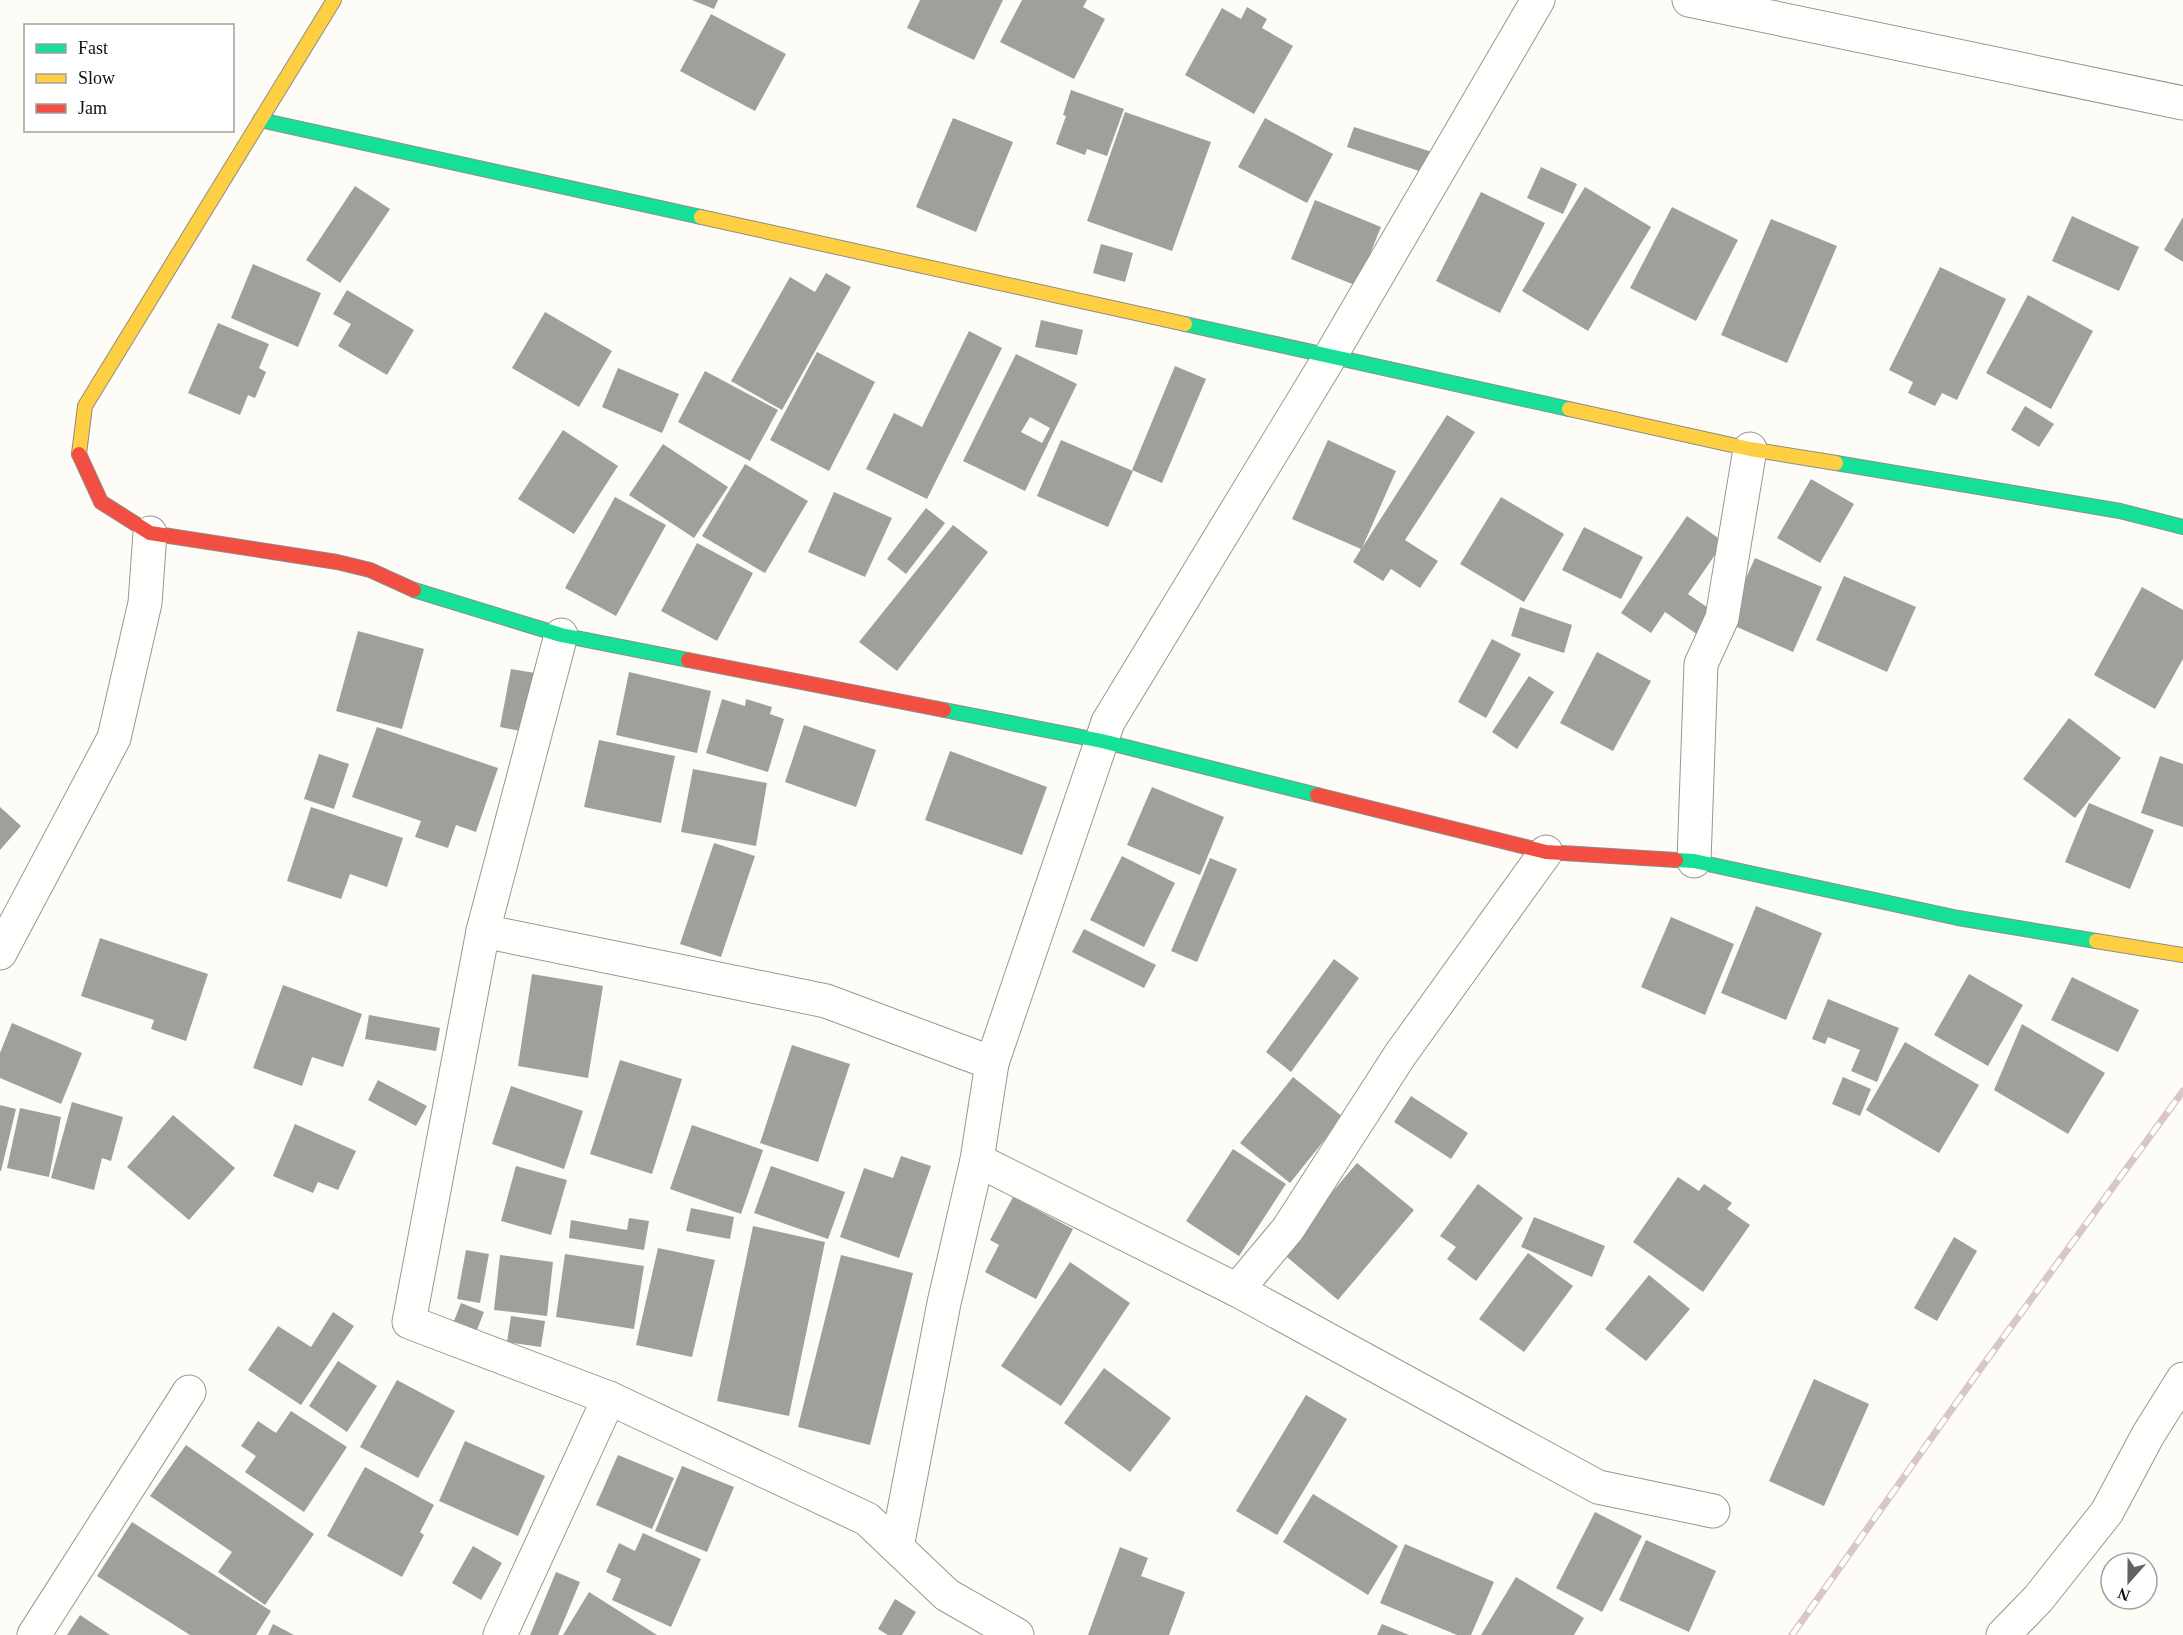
<svg xmlns="http://www.w3.org/2000/svg" width="2183" height="1635" font-family="Georgia,serif">
<rect width="100%" height="100%" fill="#fdfcf7"/>
<g fill="#a19f9c" fill-rule="evenodd">
<polygon points="692,0 718,0 714,9"/>
<polygon points="920,0 1003,0 974,60 907,28"/>
<polygon points="1022,0 1087,0 1083,7 1105,19 1074,79 1000,42"/>
<polygon points="1247,7 1267,19 1262,28 1293,46 1254,114 1185,75 1222,8 1241,19"/>
<polygon points="711,14 786,54 755,111 680,71"/>
<polygon points="1071,90 1124,109 1107,156 1087,149 1085,155 1056,144 1066,116 1063,115"/>
<polygon points="1125,112 1211,142 1172,251 1087,221"/>
<polygon points="953,118 1013,142 976,232 916,207"/>
<polygon points="1265,118 1333,154 1307,203 1238,167"/>
<polygon points="1354,127 1432,152 1425,173 1347,147"/>
<polygon points="1541,167 1577,184 1563,214 1527,198"/>
<polygon points="355,186 390,209 340,283 306,260"/>
<polygon points="1585,187 1651,227 1588,331 1522,291"/>
<polygon points="1481,192 1545,223 1500,313 1436,281"/>
<polygon points="1315,200 1381,227 1357,286 1291,259"/>
<polygon points="1672,207 1738,240 1696,321 1630,288"/>
<polygon points="2072,216 2139,247 2119,291 2052,261"/>
<polygon points="2183,217 2183,262 2164,250"/>
<polygon points="1771,219 1837,246 1787,363 1721,335"/>
<polygon points="1101,244 1133,253 1125,282 1093,273"/>
<polygon points="253,264 321,293 298,347 231,318"/>
<polygon points="1940,267 2006,299 1957,400 1942,393 1935,406 1908,393 1913,382 1889,370"/>
<polygon points="826,273 851,287 782,410 731,381 790,277 815,292"/>
<polygon points="347,290 414,330 387,375 338,346 351,324 333,314"/>
<polygon points="2028,295 2093,331 2051,409 1986,373"/>
<polygon points="545,312 612,351 579,407 512,368"/>
<polygon points="1041,320 1083,330 1077,355 1035,347"/>
<polygon points="218,323 269,344 259,368 266,372 255,398 248,395 240,415 188,393"/>
<polygon points="969,331 1002,348 927,499 866,469 894,413 922,427"/>
<polygon points="817,352 875,382 829,471 770,440"/>
<path d="M1016,354L1077,384L1025,491L963,461ZM1030,417L1050,428L1042,443L1021,432Z"/>
<polygon points="1175,366 1206,379 1162,483 1132,470"/>
<polygon points="618,368 679,394 662,433 602,407"/>
<polygon points="705,371 778,410 750,461 678,422"/>
<polygon points="2025,406 2054,424 2039,447 2011,430"/>
<polygon points="1447,415 1475,432 1405,540 1438,561 1420,588 1391,569 1383,581 1353,562 1361,549 1292,519 1328,440 1396,471 1362,548"/>
<polygon points="563,430 618,466 574,534 518,499"/>
<polygon points="1061,440 1133,471 1108,527 1037,496"/>
<polygon points="663,444 728,487 694,538 629,495"/>
<polygon points="745,464 808,501 765,573 702,536"/>
<polygon points="1811,479 1854,504 1820,563 1777,538"/>
<polygon points="834,492 892,518 865,577 808,552"/>
<polygon points="615,497 666,525 616,616 565,588"/>
<polygon points="1501,497 1564,534 1524,602 1460,564"/>
<polygon points="926,508 945,523 906,574 887,559"/>
<polygon points="1687,516 1724,542 1688,594 1717,614 1701,637 1665,612 1651,633 1621,613"/>
<polygon points="953,525 988,552 897,671 859,642"/>
<polygon points="1584,527 1643,557 1621,599 1562,570"/>
<polygon points="697,543 753,573 717,641 661,611"/>
<polygon points="1755,558 1822,587 1793,652 1726,622"/>
<polygon points="1844,576 1916,607 1887,672 1816,640"/>
<polygon points="2142,587 2183,610 2183,659 2155,709 2094,675"/>
<polygon points="1520,607 1572,625 1564,653 1511,636"/>
<polygon points="358,631 424,649 402,729 336,711"/>
<polygon points="1492,639 1521,654 1486,718 1458,702"/>
<polygon points="1597,652 1651,681 1613,751 1560,723"/>
<polygon points="511,669 541,674 530,733 500,727"/>
<polygon points="629,672 711,691 697,753 616,735"/>
<polygon points="1529,676 1554,692 1517,749 1492,732"/>
<polygon points="722,699 745,706 746,699 772,707 770,714 784,719 768,772 706,753"/>
<polygon points="2069,718 2121,758 2075,818 2023,779"/>
<polygon points="804,725 876,750 856,807 785,782"/>
<polygon points="377,727 498,768 476,832 456,825 448,848 415,837 421,821 352,797"/>
<polygon points="599,740 675,756 661,823 584,807"/>
<polygon points="950,751 1047,787 1022,855 925,820"/>
<polygon points="319,754 349,764 334,809 304,799"/>
<polygon points="2160,756 2183,764 2183,827 2141,813"/>
<polygon points="693,769 767,783 756,846 681,832"/>
<polygon points="1152,787 1224,817 1200,875 1127,845"/>
<polygon points="2089,803 2154,830 2130,889 2065,862"/>
<polygon points="0,807 21,826 0,850"/>
<polygon points="311,807 403,838 387,887 350,874 341,899 287,881"/>
<polygon points="714,843 755,856 721,957 680,944"/>
<polygon points="1122,856 1175,883 1144,947 1090,920"/>
<polygon points="1210,858 1237,869 1197,962 1171,951"/>
<polygon points="1756,906 1822,933 1786,1020 1721,993"/>
<polygon points="1671,917 1734,944 1705,1015 1641,987"/>
<polygon points="1084,929 1156,965 1144,988 1072,952"/>
<polygon points="100,938 208,974 186,1041 151,1029 154,1020 81,996"/>
<polygon points="1334,959 1359,978 1291,1072 1266,1052"/>
<polygon points="532,974 603,986 588,1078 518,1066"/>
<polygon points="1969,974 2023,1005 1988,1066 1934,1035"/>
<polygon points="2072,977 2139,1010 2118,1052 2051,1020"/>
<polygon points="283,985 362,1014 343,1067 312,1057 302,1086 253,1068"/>
<polygon points="1828,999 1899,1028 1877,1082 1851,1071 1860,1050 1828,1037 1825,1044 1812,1039"/>
<polygon points="369,1015 440,1028 436,1051 365,1039"/>
<polygon points="12,1023 82,1053 61,1104 0,1078 0,1053"/>
<polygon points="2022,1024 2105,1073 2068,1134 1994,1090"/>
<polygon points="1905,1042 1979,1085 1939,1153 1866,1110"/>
<polygon points="792,1045 850,1064 818,1162 760,1143"/>
<polygon points="620,1060 682,1079 652,1174 590,1154"/>
<polygon points="1293,1077 1343,1117 1290,1183 1240,1143"/>
<polygon points="1843,1077 1871,1089 1860,1116 1832,1104"/>
<polygon points="378,1080 427,1106 416,1126 368,1100"/>
<polygon points="511,1086 583,1111 564,1169 492,1144"/>
<polygon points="1411,1096 1468,1133 1451,1159 1394,1122"/>
<polygon points="72,1102 123,1117 111,1161 102,1158 94,1190 51,1178"/>
<polygon points="0,1105 16,1109 1,1171 0,1171"/>
<polygon points="20,1108 61,1117 49,1177 7,1168"/>
<polygon points="173,1115 235,1168 189,1220 127,1167"/>
<polygon points="295,1124 356,1151 338,1190 318,1182 313,1193 273,1176"/>
<polygon points="692,1125 763,1150 741,1214 670,1189"/>
<polygon points="1233,1149 1286,1184 1239,1256 1186,1221"/>
<polygon points="901,1156 931,1166 899,1258 840,1237 864,1168 893,1178"/>
<polygon points="1357,1163 1414,1210 1338,1300 1281,1252"/>
<polygon points="516,1166 567,1180 551,1235 501,1221"/>
<polygon points="771,1166 845,1192 828,1239 754,1213"/>
<polygon points="1678,1177 1699,1191 1704,1184 1732,1203 1727,1209 1750,1225 1703,1292 1633,1242"/>
<polygon points="1478,1184 1523,1218 1476,1281 1447,1259 1456,1247 1440,1236"/>
<polygon points="1013,1197 1073,1229 1036,1299 985,1272 999,1245 990,1240"/>
<polygon points="691,1208 734,1217 730,1239 686,1231"/>
<polygon points="1534,1217 1605,1246 1592,1277 1521,1247"/>
<polygon points="629,1218 649,1221 644,1250 569,1238 571,1220 627,1230"/>
<polygon points="753,1226 825,1242 789,1416 717,1401"/>
<polygon points="1954,1237 1977,1251 1937,1321 1914,1308"/>
<polygon points="658,1248 715,1260 692,1357 636,1345"/>
<polygon points="466,1250 489,1254 480,1303 457,1299"/>
<polygon points="1528,1253 1573,1286 1524,1352 1479,1319"/>
<polygon points="565,1254 644,1266 634,1329 556,1317"/>
<polygon points="500,1255 553,1262 547,1316 494,1310"/>
<polygon points="841,1255 913,1273 870,1445 798,1427"/>
<polygon points="1070,1262 1130,1303 1061,1406 1001,1366"/>
<polygon points="1649,1275 1690,1309 1646,1361 1605,1329"/>
<polygon points="461,1303 484,1312 475,1335 452,1326"/>
<polygon points="333,1312 354,1326 301,1405 248,1370 278,1326 311,1347"/>
<polygon points="511,1316 545,1321 541,1347 507,1342"/>
<polygon points="338,1361 377,1386 347,1432 309,1406"/>
<polygon points="1104,1368 1171,1418 1130,1472 1064,1423"/>
<polygon points="1814,1379 1869,1404 1824,1506 1769,1481"/>
<polygon points="397,1380 455,1411 418,1478 360,1447"/>
<polygon points="1306,1395 1347,1419 1277,1535 1236,1511"/>
<polygon points="291,1411 347,1447 304,1512 245,1472 256,1456 241,1446 258,1421 276,1433"/>
<polygon points="465,1441 545,1476 518,1536 439,1501"/>
<polygon points="186,1445 314,1534 265,1605 218,1572 232,1552 150,1496"/>
<polygon points="618,1455 674,1478 652,1529 596,1505"/>
<polygon points="682,1466 734,1487 707,1552 655,1531"/>
<polygon points="365,1467 434,1505 420,1532 424,1535 402,1577 327,1536"/>
<polygon points="1313,1494 1398,1546 1368,1595 1283,1542"/>
<polygon points="1595,1512 1642,1536 1602,1612 1556,1588"/>
<polygon points="132,1522 271,1611 256,1635 190,1635 97,1576"/>
<polygon points="643,1533 701,1559 671,1627 612,1600 621,1579 606,1572 619,1543 635,1551"/>
<polygon points="1646,1540 1716,1571 1689,1632 1619,1600"/>
<polygon points="1405,1544 1494,1582 1471,1635 1457,1635 1380,1603"/>
<polygon points="473,1546 502,1563 481,1600 452,1583"/>
<polygon points="1120,1547 1148,1558 1141,1576 1185,1592 1169,1635 1088,1635"/>
<polygon points="556,1572 580,1582 558,1635 530,1635"/>
<polygon points="1516,1577 1584,1618 1574,1635 1481,1635"/>
<polygon points="589,1592 657,1635 563,1635"/>
<polygon points="895,1599 916,1612 902,1635 888,1635 878,1629"/>
<polygon points="80,1615 110,1635 67,1635"/>
<polygon points="273,1624 294,1635 268,1635"/>
<polygon points="1382,1624 1409,1635 1377,1635"/>
</g>
<g fill="none" stroke-linecap="round" stroke-linejoin="round">
<defs>
<g id="street">
<polyline points="1689,0 2183,103"/>
<polyline points="561,635 483,931 409,1322 609,1398 867,1519 947,1595 1017,1635"/>
<polyline points="1694,861 1701,664 1722,618 1750,449"/>
<polyline points="483,931 826,1001 992,1063"/>
<polyline points="0,953 114,738 145,603 150,533"/>
<polyline points="977,1160 1237,1290 1598,1487 1713,1511"/>
<polyline points="1237,1290 1288,1229 1400,1055 1546,852"/>
<polyline points="897,1547 944,1303 977,1160 992,1063 1108,722 1331,355 1538,0"/>
<polyline points="34,1635 189,1392"/>
<polyline points="500,1635 609,1398"/>
<polyline points="2003,1635 2038,1599 2107,1512 2148,1435 2183,1379"/>
</g>
<g id="fast">
<polyline points="260,120 701,217"/>
<polyline points="1185,324 1569,409"/>
<polyline points="1836,463 2120,511 2183,527"/>
<polyline points="414,590 561,635 688,660"/>
<polyline points="944,710 1102,741 1317,795"/>
<polyline points="1676,860 1694,861 1958,918 2096,941"/>
</g>
<g id="slow">
<polyline points="701,217 1185,324"/>
<polyline points="1569,409 1750,449 1836,463"/>
<polyline points="79,454 85,406 334,0"/>
<polyline points="2096,941 2183,955"/>
</g>
<g id="jam">
<polyline points="79,454 101,502 150,533 337,562 370,570 414,590"/>
<polyline points="688,660 944,710"/>
<polyline points="1317,795 1546,852 1676,860"/>
</g>
</defs>
<use href="#street" stroke="#979795" stroke-width="35"/>
<use href="#fast" stroke="#8e8d8b" stroke-width="16"/>
<use href="#slow" stroke="#8e8d8b" stroke-width="16"/>
<use href="#jam" stroke="#8e8d8b" stroke-width="16"/>
<use href="#street" stroke="#fffffe" stroke-width="33"/>
<use href="#fast" stroke="#16e098" stroke-width="14"/>
<use href="#slow" stroke="#ffcf43" stroke-width="14"/>
<use href="#jam" stroke="#f24e42" stroke-width="14"/>
<defs>
<polyline id="rail" points="1792,1635 1981,1368 2183,1091"/>
</defs>
<use href="#rail" stroke="#d9c6c7" stroke-width="7"/>
<use href="#rail" stroke="#fff" stroke-width="4.5" stroke-dasharray="14" stroke-linecap="butt"/>
</g>
<rect x="24" y="24" width="210" height="108" fill="#ffffff" stroke="#a0a0a0" stroke-width="1.5"/>
<rect x="36" y="44" width="30" height="9" fill="#16e098" stroke="#a0a0a0" stroke-width="1.5"/>
<text x="78" y="54" font-size="18" fill="#111111">Fast</text>
<rect x="36" y="74" width="30" height="9" fill="#ffcf43" stroke="#a0a0a0" stroke-width="1.5"/>
<text x="78" y="84" font-size="18" fill="#111111">Slow</text>
<rect x="36" y="104" width="30" height="9" fill="#f24e42" stroke="#a0a0a0" stroke-width="1.5"/>
<text x="78" y="114" font-size="18" fill="#111111">Jam</text>
<g transform="translate(2129 1581) rotate(201)"><circle r="28" fill="#ffffff" stroke="#a0a0a0" stroke-width="1.5"/>
<path d="M0-4.5L10 22L0 15L-10 22Z" fill="#646362"/>
<text y="-9" font-size="16" font-weight="bold" text-anchor="middle" fill="#111111">N</text>
</g>
</svg>
